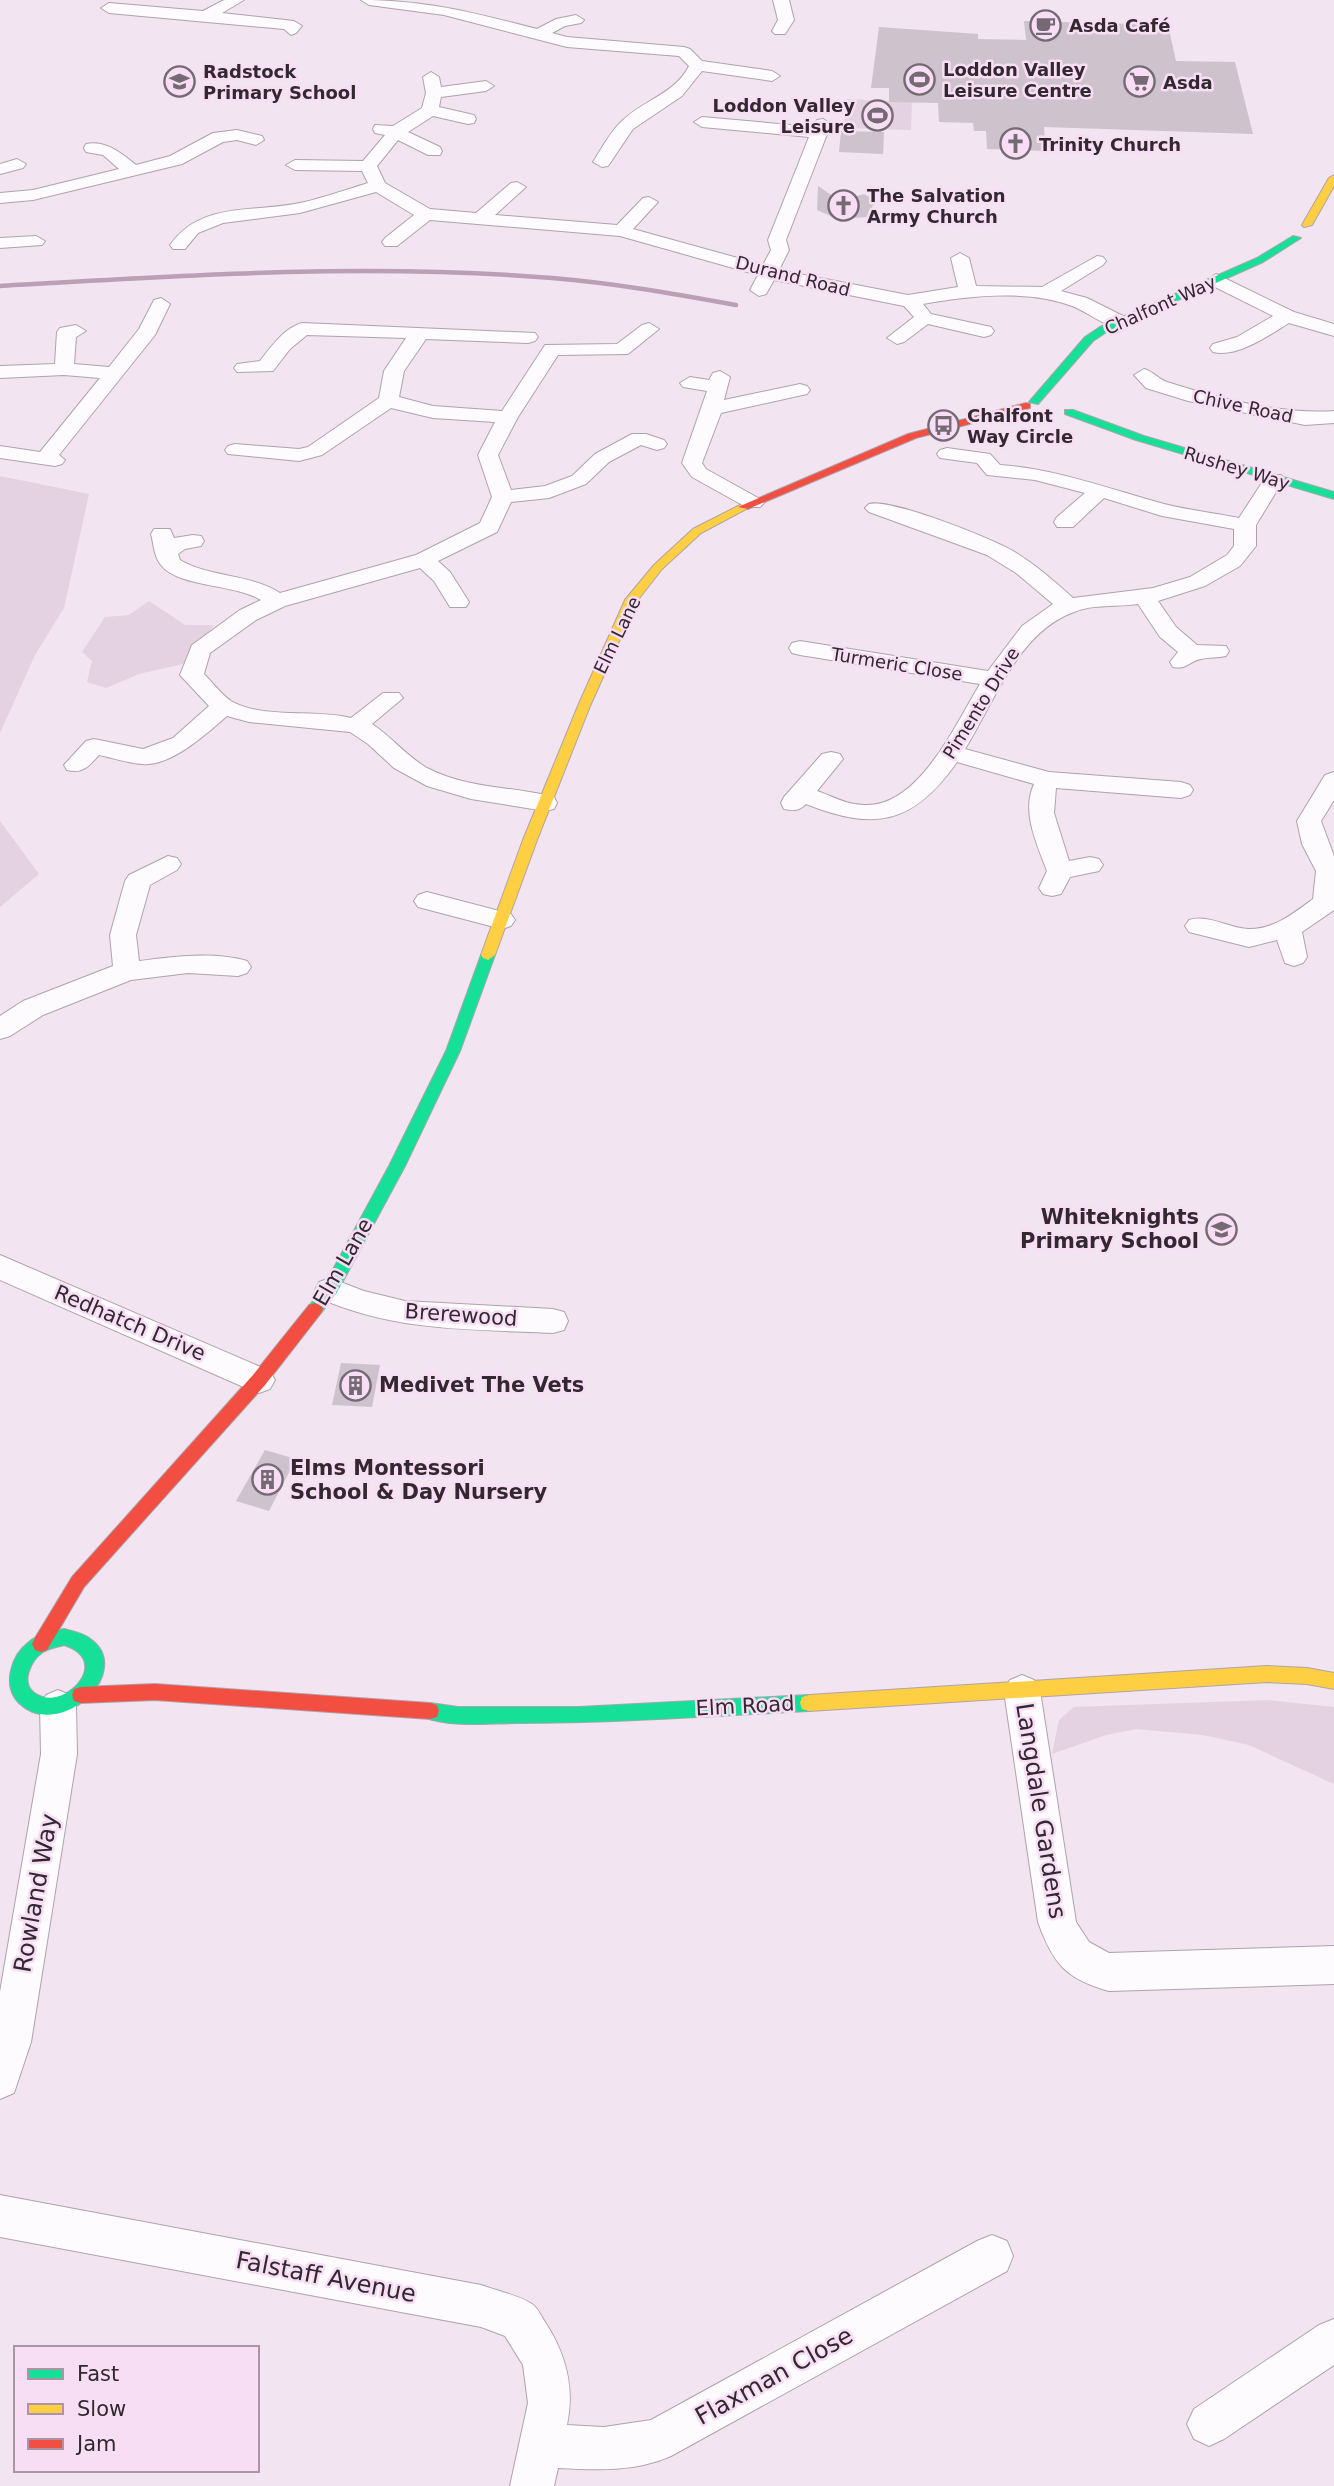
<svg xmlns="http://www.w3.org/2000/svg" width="1334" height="2486" font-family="'DejaVu Sans',sans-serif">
<rect width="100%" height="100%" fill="#f2e4f0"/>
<g fill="#e4d1e2">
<polygon points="847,99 912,102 911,130 844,128"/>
<polygon points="0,476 89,494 64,608 35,655 0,733"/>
<polygon points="149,601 185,625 214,625 183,664 139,674 106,688 87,682 92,661 82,652 105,617 129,615"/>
<polygon points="0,821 39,874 0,907"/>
<polygon points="1268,1700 1334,1707 1334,1784 1249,1745 1203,1735 1136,1729 1106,1735 1052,1754 1059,1720 1074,1707"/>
</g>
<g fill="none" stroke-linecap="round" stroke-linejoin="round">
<path stroke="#ba9fb7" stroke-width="4.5" d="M0,286C184,275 368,263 552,278C614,283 675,294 736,305"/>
</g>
<g fill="#cec3cd">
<polygon points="1024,21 1168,25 1176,61 1235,62 1253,134 1044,127 1046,151 987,149 986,131 974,131 973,123 939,122 938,103 889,102 889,88 871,88 879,27 978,34 978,39 1026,40"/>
<polygon points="841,131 884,132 883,154 839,152"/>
<polygon points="818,186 833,196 853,197 864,194 875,200 868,217 837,219 817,210"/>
<polygon points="341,1363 380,1365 372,1407 332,1405"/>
<polygon points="265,1450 296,1459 269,1511 236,1501"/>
</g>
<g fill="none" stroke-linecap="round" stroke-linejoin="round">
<defs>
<g id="street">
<polygon points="224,0 244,0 222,13 294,21 302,26 296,33 291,35 284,29 109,13 101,8 109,3 203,11"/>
<path d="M361,0C426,0 475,13 537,29L556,19L576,15L584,20L581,23L565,26L552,33L567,37L684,47L690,49L702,61L772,71L780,76L772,81L702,71L682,96L633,129L608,166L602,167L593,162C602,148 610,132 622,121C643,100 675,94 689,66L679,56L567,47L444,15L369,5Z"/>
<polygon points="773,0 789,0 794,20 785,34 775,34 772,31 778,20"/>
<path d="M431,72L439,77L441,87L486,81L494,86L486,91L441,97L439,107L474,115L476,119L474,123L468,124L433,116L408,132L440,147L442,151L440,155H428L398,140L377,166L385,183L430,209L476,213L511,183L517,182L526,187L495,215L617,225L643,198L649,197L658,202L633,229L763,265L771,250L768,240L809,137L702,127L694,122L702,117L813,127L817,120L823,119L831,124L786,240L789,250L779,270L908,295L958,287L951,258L960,253L969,258L976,286L1042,287L1097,256L1103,257L1106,261L1103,265L1061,291L1087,298L1127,318L1129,322L1127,326C1108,331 1089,312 1072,306C1026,289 970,296 923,304L931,314L991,327L994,331L991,335L984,337L928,324L904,342L897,344L887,338L914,317L904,306L774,280L766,294L759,296L750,290L758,275L620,236L430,220L397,246H385L382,242L385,238L414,215L376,192L300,213L223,223L198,233L185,249H173L170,245C201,201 253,213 300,203C323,198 345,190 368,183L362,171L295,170L286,165L295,160L363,161L385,135L375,133L373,129L375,125L393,126L422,108L426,93L423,77Z"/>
<path d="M237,130L262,136L264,140L256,145L237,140L223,142L182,164L33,200L0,203V193L33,190L119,169L103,155L86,152L84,148L86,144C106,140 121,153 136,165L170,156L213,133Z"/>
<polygon points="17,159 26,164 23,168 0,174 0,164"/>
<polygon points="36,236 45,241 42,245 0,248 0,238"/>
<path d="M1216,274L1294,312L1334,324V336L1289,323C1269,335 1238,358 1213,352L1210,348L1213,344L1237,337L1273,316L1209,284L1207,280Z"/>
<polygon points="161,298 170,304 155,335 59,455 65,460 62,464 55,466 0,458 0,446 40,452 100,378 64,375 0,378 0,366 55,364 57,332 60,328 76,325 86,331 76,337 74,364 109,367 139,329 154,300"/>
<path d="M302,323L535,333L538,337L535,341L528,343L426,339L404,371L399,397L433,406L502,411L545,345L617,344L642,325L649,323L659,329L628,354L558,355L518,417L498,455L511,490L545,486L572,476L595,454L632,434H646L664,440L667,444L664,448L657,450L641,445L609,462L586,484L549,498L511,502L497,532L438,561L450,572L469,602L466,607H450L434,581L420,568L285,606L256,620L210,653L204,674C213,683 221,694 231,701C262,719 315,709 351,718L383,693H399L403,698L372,724C392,737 406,756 427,768C467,789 511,786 554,797L557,803L554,809L545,811L471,799L427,786L394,768L368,744L350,732L249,722L227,716C207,733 171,767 142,764C128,763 113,758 99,755C89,766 83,774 67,770L64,765L86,741L94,739L143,749L173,738L209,706L180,675L192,645L240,610L261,600C235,584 177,587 161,565C154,557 154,545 151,534L154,529H170L174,538L193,535L201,536L204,541L201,546L185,549L178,554L180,560C211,578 248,573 280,593L416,555L480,523L492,497L478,455L495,422L433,418L391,408L322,455L299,461L228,454L225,450L228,446L235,444L299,449L308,447L379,398L384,371L406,338L307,335L290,349L273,371L237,372L234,368L237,364L260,361C271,347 284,328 302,323Z"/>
<path d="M1144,369C1153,371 1158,379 1167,382C1217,398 1282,415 1334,411V423L1305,425L1188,401L1146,388L1134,375Z"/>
<polygon points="720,371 730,377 724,400 800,384 807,386 810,390 807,394 721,413 702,463 706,469 760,499 764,503 760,507 746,507 692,477 682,463 707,391 683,387 680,383 690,377 709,380 713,373"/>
<path d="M947,448L990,454L1000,465C1057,469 1109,489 1164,504C1188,510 1214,513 1239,518L1267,475H1281L1284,479L1256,525V546L1240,566L1205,586L1158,601L1176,627L1197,645L1226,646L1229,651L1226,656C1218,658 1209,657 1201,659C1189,661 1187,670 1173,667L1170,662L1178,652L1160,637L1138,604C1117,607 1093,604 1074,612C1018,632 994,703 965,749L1049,772L1181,782L1190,785L1193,790L1190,795L1181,798L1056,788L1054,813L1069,861L1090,857L1099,859L1103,865L1099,871L1070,877L1061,894L1052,896L1043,894L1039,888L1047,871C1037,844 1021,812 1034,784L957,762C913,825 874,831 806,804C799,811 793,811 784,809L781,803L784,797L822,754L831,752L840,754L843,759L817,791C832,796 847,805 864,805C919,808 956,723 980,684L800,655L792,653L789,648L792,643L800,641L988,671L1022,626L1053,604L1016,573L987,555L869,512L865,508L869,504C890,498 991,538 1013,551C1035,564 1054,581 1073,598L1153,588L1190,577L1227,555L1234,546V529L1162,516L1104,498L1073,527H1057L1054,522L1057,517L1085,493L1035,480L987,475L977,463L940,458L937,454L940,450Z"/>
<path d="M1334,772V800L1321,821L1334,856V910L1302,932L1307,957L1303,963L1294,966L1285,963L1277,940L1249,947L1189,932L1185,926L1189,920C1209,914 1228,928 1248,929C1273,930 1294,913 1313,899L1316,871L1302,844L1297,821L1325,775Z"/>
<path d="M168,856L177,858L181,864L177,870L150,885L136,935L139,961C174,957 213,951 247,961L251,967L247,973L238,976L188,973L131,980L43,1015L10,1036L0,1039V1016L23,1001L113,966L110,935L125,881L129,875Z"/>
<polygon points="427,892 511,914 515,920 511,926 502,929 418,907 414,901 418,895"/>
<polygon points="0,1255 270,1371 275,1380 270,1389 259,1393 248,1389 0,1280"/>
<path d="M330,1278L364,1291L405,1301L553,1309L564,1312L568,1321L564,1330L553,1333C470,1329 397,1332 319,1298L315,1290L319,1282Z"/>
<path d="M1022,1675L1034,1680L1040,1691L1076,1922L1089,1942L1109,1953L1334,1946V1984L1109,1991C1066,1979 1053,1964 1038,1922L1004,1691L1010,1680Z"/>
<polygon points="58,1690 70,1695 76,1706 77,1754 31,2042 14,2093 0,2099 0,1992 41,1754 40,1706 46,1695"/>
<path d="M0,2195L481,2285C497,2291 518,2295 532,2304C538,2308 541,2316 545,2322C566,2354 575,2387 567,2425L604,2427L651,2420L977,2241L992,2235L1007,2241L1013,2256L1007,2271L671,2456C635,2472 597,2470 558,2468L554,2486H510L528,2403L523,2365L505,2336L481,2327L0,2237Z"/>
<polygon points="1334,2319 1334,2365 1224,2439 1209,2446 1194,2439 1187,2424 1194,2409 1319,2325"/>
</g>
<g id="fast">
<polygon points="1293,236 1301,238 1263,262 1108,331 1093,341 1038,404 1029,402 1085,337 1100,327 1257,258"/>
<polygon points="1065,410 1073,410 1144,436 1334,492 1334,499 1136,440 1065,414"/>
<polygon points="488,950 495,955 460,1051 405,1166 336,1294 321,1313 309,1313 307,1309 324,1286 389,1166 446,1051 481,955"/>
<path d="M64,1629C72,1631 82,1633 89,1638C137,1670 60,1743 19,1703C2,1686 11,1655 29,1642C38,1634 52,1631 64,1629ZM64,1645C114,1661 64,1712 36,1694C19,1684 31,1660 43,1652C49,1648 57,1647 64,1645Z"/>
<path d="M809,1695L816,1697L818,1703L816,1709L809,1711C712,1716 616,1723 519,1723C489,1723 453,1728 423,1717L421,1711L423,1705L430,1703L458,1707H579Z"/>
</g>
<g id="slow">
<polygon points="1334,175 1334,186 1312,225 1304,227 1302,225 1329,178"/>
<polygon points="740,505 750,507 701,533 662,569 637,601 590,706 537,840 495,955 488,960 483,958 481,955 523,840 578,706 625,600 654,565 693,529"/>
<polygon points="1267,1666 1307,1668 1334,1673 1334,1689 1307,1684 1267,1682 809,1711 802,1709 800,1703 802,1697 809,1695"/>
</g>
<g id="jam">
<polygon points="1026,403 1030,404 1030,408 916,438 748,509 738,507 908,434"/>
<polygon points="315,1303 321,1305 323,1309 321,1313 265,1385 84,1587 47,1650 41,1652 35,1650 32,1644 35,1638 72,1577 253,1375 309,1305"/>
<polygon points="155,1684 430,1703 437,1705 439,1711 437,1717 430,1719 155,1700 81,1703 74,1701 72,1695 74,1689 81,1687"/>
</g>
</defs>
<use href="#street" stroke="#aea3ac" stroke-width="2"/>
<use href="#fast" stroke="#aea3ac" stroke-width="2"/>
<use href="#slow" stroke="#aea3ac" stroke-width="2"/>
<use href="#jam" stroke="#aea3ac" stroke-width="2"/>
<use href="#street" fill="#fdfbfd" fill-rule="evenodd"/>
<use href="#fast" fill="#16e098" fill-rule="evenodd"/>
<use href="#slow" fill="#ffcf43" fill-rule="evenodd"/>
<use href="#jam" fill="#f24e42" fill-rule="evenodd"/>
</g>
<defs>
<symbol id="cafe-ring" viewBox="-11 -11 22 22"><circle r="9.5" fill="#f8def5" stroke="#756a73" stroke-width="1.5"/><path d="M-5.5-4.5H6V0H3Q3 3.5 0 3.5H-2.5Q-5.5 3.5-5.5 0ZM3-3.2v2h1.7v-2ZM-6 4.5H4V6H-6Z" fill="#756a73"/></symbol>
<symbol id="stadium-ring" viewBox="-11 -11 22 22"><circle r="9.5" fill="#f8def5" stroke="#756a73" stroke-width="1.5"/><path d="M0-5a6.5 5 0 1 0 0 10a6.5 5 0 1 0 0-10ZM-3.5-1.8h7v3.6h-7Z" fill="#756a73"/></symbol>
<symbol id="school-ring" viewBox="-11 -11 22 22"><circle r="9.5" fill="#f8def5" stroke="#756a73" stroke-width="1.5"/><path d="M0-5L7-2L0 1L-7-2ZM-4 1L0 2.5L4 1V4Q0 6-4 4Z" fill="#756a73"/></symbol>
<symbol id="supermarket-ring" viewBox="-11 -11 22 22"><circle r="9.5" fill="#f8def5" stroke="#756a73" stroke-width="1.5"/><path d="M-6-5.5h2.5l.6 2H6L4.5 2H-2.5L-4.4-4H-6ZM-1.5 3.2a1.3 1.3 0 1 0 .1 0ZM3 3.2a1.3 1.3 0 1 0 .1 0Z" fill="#756a73"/></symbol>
<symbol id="church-ring" viewBox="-11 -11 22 22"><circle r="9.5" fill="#f8def5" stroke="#756a73" stroke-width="1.5"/><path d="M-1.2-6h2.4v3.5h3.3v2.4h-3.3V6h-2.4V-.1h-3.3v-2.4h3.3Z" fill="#756a73"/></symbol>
<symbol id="bus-ring" viewBox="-11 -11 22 22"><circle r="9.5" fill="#f8def5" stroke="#756a73" stroke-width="1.5"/><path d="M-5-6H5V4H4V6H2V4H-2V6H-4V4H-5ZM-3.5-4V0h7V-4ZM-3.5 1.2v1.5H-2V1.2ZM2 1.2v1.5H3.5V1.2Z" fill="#756a73"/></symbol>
<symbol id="building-ring" viewBox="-11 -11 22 22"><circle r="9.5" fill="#f8def5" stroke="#756a73" stroke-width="1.5"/><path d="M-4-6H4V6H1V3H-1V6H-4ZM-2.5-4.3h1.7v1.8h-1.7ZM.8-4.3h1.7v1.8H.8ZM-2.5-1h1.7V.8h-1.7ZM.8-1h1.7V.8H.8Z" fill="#756a73"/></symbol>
</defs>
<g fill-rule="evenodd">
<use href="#cafe-ring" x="1028" y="8" width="35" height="35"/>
<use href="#stadium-ring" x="902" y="62" width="35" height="35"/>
<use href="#school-ring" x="162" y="64" width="35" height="35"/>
<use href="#supermarket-ring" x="1122" y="64" width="35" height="35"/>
<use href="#stadium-ring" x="860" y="98" width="35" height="35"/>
<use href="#church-ring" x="998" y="126" width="35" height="35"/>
<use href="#church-ring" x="826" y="188" width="35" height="35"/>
<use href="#bus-ring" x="926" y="408" width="35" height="35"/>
<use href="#school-ring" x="1204" y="1212" width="35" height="35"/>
<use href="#building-ring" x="338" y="1368" width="35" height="35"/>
<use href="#building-ring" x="250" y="1462" width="35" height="35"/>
</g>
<g text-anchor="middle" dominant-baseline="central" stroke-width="5" stroke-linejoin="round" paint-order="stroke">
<g font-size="18" font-weight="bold" fill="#322830" stroke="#f8def5" text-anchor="start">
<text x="1069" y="25">Asda Café</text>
<text x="943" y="69">Loddon Valley<tspan x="943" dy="21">Leisure Centre</tspan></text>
<text x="203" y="71">Radstock<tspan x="203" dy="21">Primary School</tspan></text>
<text x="1163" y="82">Asda</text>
<text x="855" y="105" text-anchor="end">Loddon Valley<tspan x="855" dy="21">Leisure</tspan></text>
<text x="1039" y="144">Trinity Church</text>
<text x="867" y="195">The Salvation<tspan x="867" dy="21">Army Church</tspan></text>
<text x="967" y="415">Chalfont<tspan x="967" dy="21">Way Circle</tspan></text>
</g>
<g font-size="18" fill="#322830" stroke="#f8def5">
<text transform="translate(793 276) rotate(14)">Durand Road</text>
<text transform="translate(1160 305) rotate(-24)">Chalfont Way</text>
<text transform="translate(1243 406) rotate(12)">Chive Road</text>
<text transform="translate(1237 468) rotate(17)">Rushey Way</text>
<text transform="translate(617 635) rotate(-64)">Elm Lane</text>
<text transform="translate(897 664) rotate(9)">Turmeric Close</text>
<text transform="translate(981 703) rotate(-58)">Pimento Drive</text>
</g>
<g font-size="21" font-weight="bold" fill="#322830" stroke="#f8def5" text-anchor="start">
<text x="1199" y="1217" text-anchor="end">Whiteknights<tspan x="1199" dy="24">Primary School</tspan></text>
<text x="379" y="1385">Medivet The Vets</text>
<text x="290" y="1468">Elms Montessori<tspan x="290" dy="24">School &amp; Day Nursery</tspan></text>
</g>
<g font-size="21" fill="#322830" stroke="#f8def5">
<text transform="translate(343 1262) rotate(-60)">Elm Lane</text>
<text transform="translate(461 1315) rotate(4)">Brerewood</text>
<text transform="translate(130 1323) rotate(23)">Redhatch Drive</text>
<text transform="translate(745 1706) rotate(-3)">Elm Road</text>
</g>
<g font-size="24" fill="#322830" stroke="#f8def5">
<text transform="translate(1041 1811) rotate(81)">Langdale Gardens</text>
<text transform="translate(36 1893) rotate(-80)">Rowland Way</text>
<text transform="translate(326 2277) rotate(11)">Falstaff Avenue</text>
<text transform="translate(774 2376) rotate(-29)">Flaxman Close</text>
</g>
</g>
<rect x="14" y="2346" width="245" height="126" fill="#f8def5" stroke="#a995a6" stroke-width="2"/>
<rect x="28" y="2369" width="35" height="10" fill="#16e098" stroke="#a995a6" stroke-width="2"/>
<text x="77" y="2381" font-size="21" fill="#322830">Fast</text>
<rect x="28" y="2404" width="35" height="10" fill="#ffcf43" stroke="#a995a6" stroke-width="2"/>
<text x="77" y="2416" font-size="21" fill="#322830">Slow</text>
<rect x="28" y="2439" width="35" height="10" fill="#f24e42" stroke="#a995a6" stroke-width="2"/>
<text x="77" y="2451" font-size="21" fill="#322830">Jam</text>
</svg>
